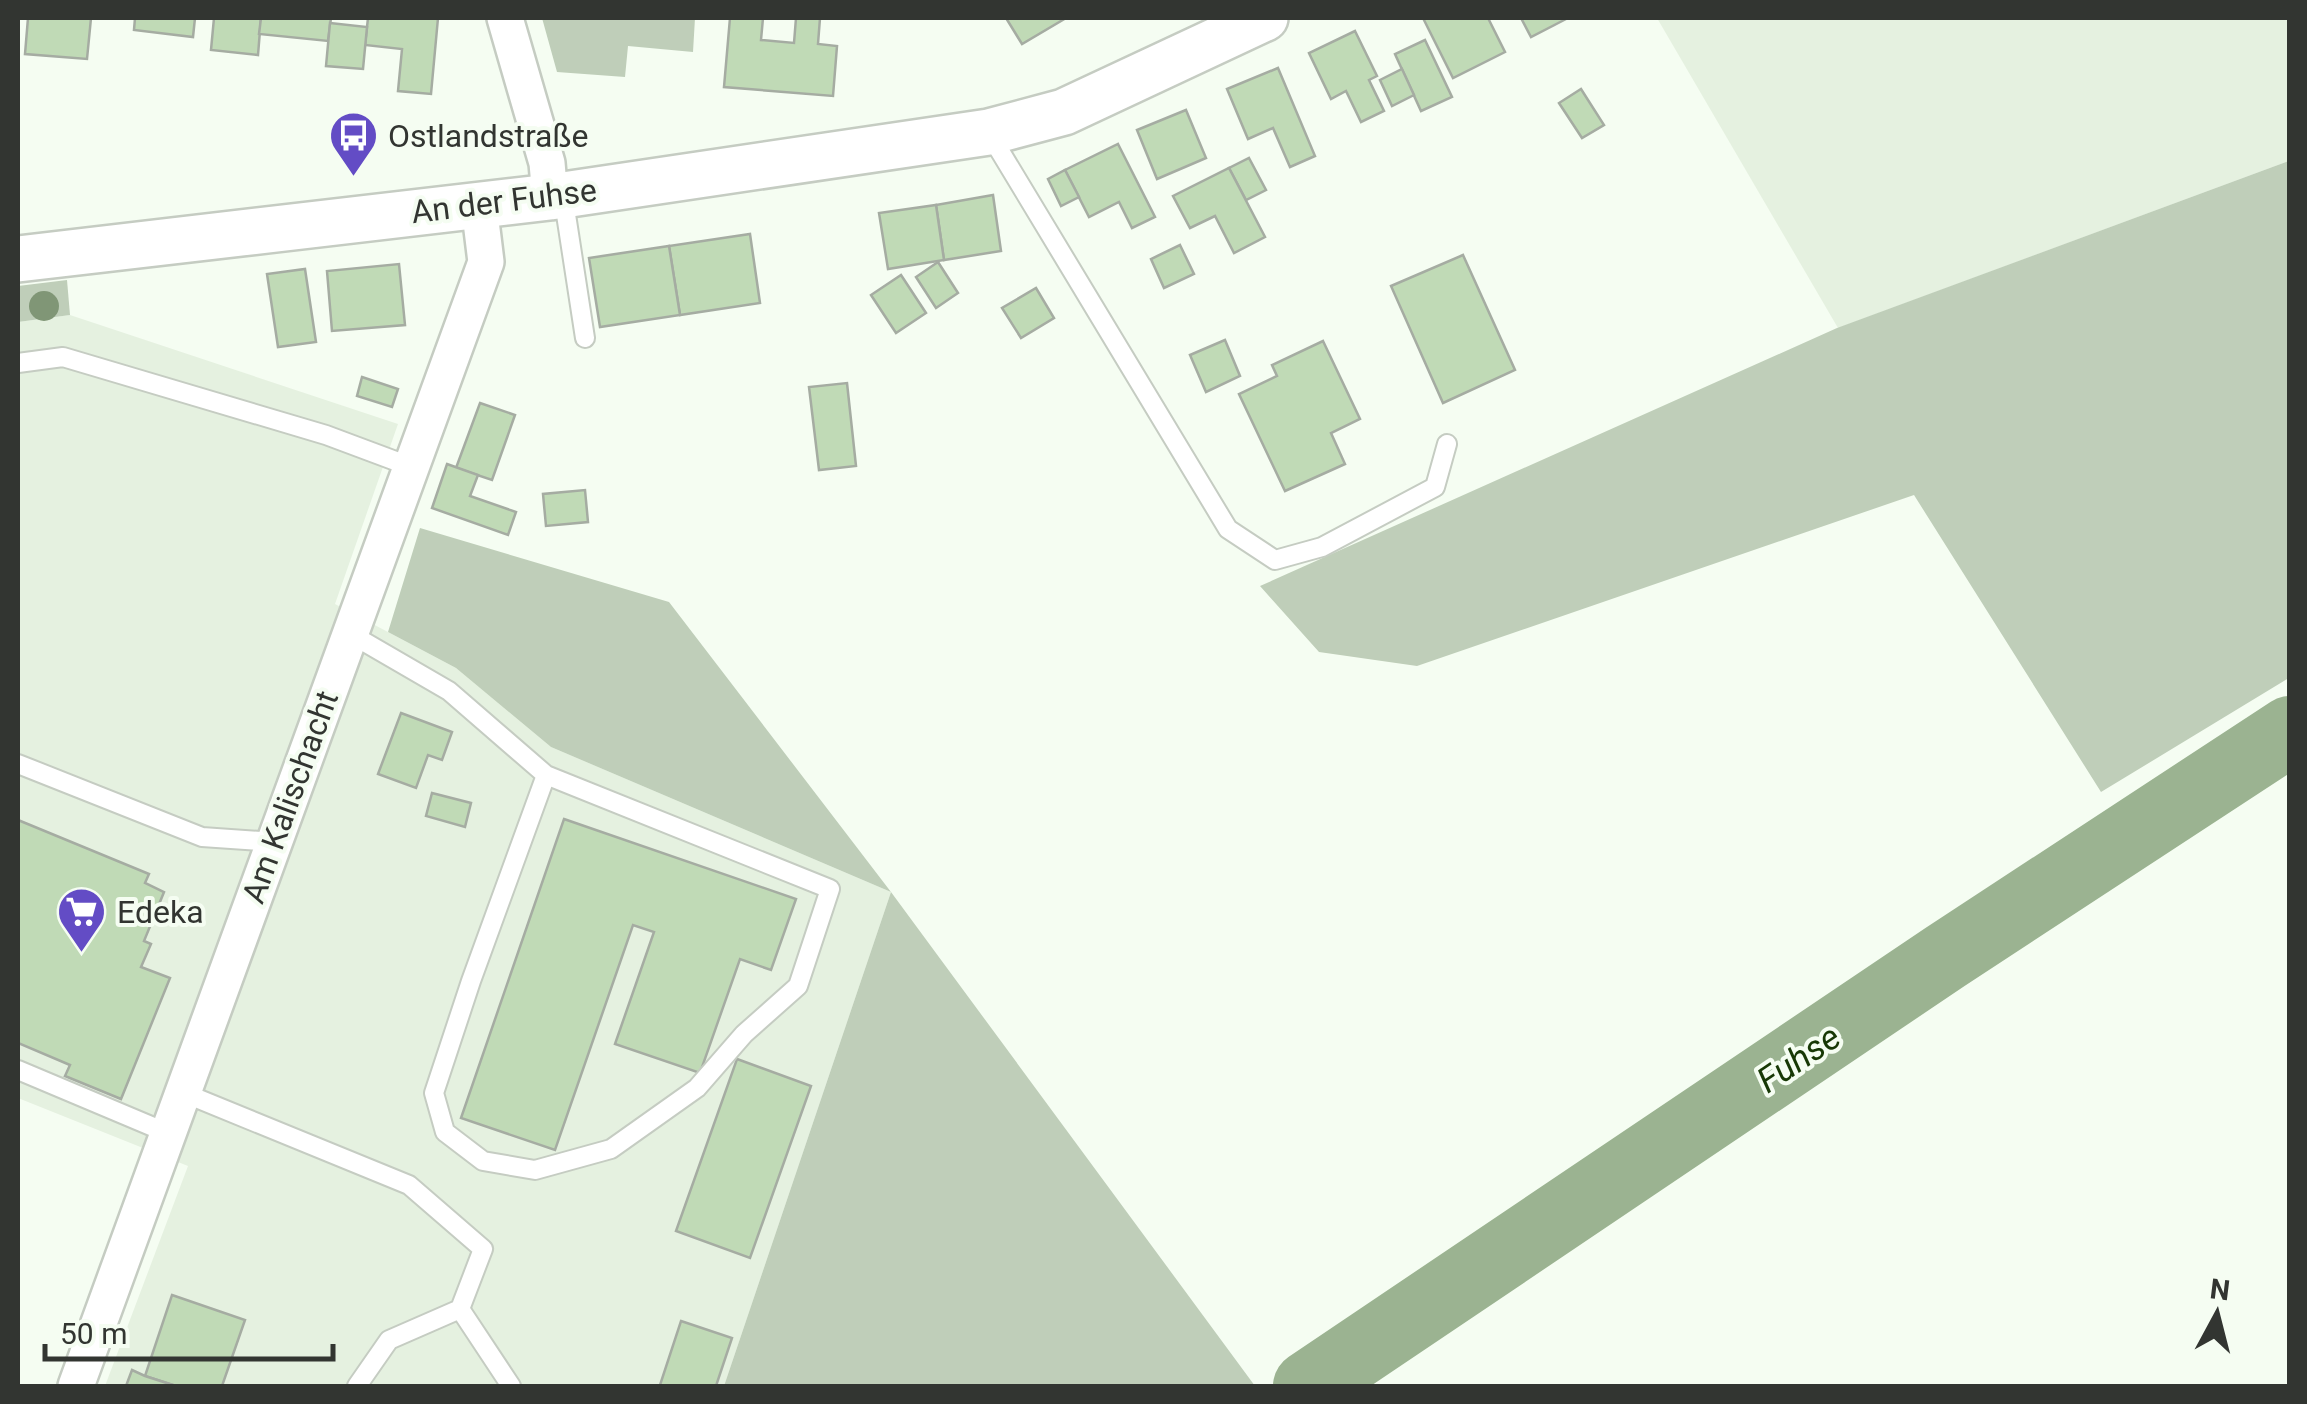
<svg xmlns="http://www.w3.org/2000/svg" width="2307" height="1404" font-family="Roboto,sans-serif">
<rect width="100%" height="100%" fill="#f5fdf2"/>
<g fill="#e5f1e0">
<polygon points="1657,18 2289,18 2289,161 1838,328"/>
<polygon points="70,315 398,424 335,604 456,668 551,747 891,892 724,1386 105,1386 188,1166 18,1098 18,322"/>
</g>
<g fill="#bfceb9">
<polygon points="542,18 695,18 693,52 628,46 625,77 557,72"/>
<polygon points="2289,161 2289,678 2101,792 1914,495 1417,666 1319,652 1260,586 1837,328"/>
<polygon points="67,280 70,315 18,322 18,286"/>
<polygon points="420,528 669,602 891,892 1255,1386 724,1386 891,892 551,747 456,668 388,632"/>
</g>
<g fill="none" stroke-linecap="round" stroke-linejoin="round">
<polyline stroke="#9bb391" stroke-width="70" points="1308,1386 1945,957 2290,731"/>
</g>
<g fill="#c0dab6" stroke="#a5aca2" stroke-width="2.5">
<polygon points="28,18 91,18 87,59 25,54"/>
<polygon points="135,18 195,18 193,37 134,30"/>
<polygon points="214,18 261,18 258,55 211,50"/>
<polygon points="261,18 331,18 328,41 259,34"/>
<polygon points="368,18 438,18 431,94 398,91 402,49 365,45"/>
<polygon points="730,18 763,18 761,40 794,43 796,18 820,18 818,44 837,46 833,96 724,87"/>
<polygon points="1006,18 1066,18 1022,44"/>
<polygon points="1423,18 1488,18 1505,52 1453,78"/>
<polygon points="1521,18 1568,18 1531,37"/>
<polygon points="330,23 367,27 363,69 326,66"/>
<polygon points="1355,31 1377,76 1369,80 1384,111 1361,122 1346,91 1331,99 1309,53"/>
<polygon points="1425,40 1452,97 1421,111 1395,54"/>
<polygon points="1278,68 1315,156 1290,167 1273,128 1248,139 1227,89"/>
<polygon points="1402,69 1414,95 1392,106 1380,80"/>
<polygon points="1581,89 1604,125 1582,138 1559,103"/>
<polygon points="1186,110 1206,158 1157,179 1137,130"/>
<polygon points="1118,144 1155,217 1132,228 1119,202 1089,217 1065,170"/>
<polygon points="1249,158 1266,190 1246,200 1229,168"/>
<polygon points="1229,168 1265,237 1234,253 1215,216 1190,228 1173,196"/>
<polygon points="1065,170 1079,197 1061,206 1048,179"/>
<polygon points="993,195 1001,251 944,260 936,205"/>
<polygon points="936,205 944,260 888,269 879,213"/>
<polygon points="750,234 760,303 680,315 669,246"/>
<polygon points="1180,245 1194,274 1164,288 1151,259"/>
<polygon points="669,246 680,315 600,327 589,258"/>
<polygon points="1463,255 1515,370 1443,403 1391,286"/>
<polygon points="938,262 958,293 936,308 916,277"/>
<polygon points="399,264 405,325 332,331 327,271"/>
<polygon points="305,269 316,342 278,347 267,274"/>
<polygon points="901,275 926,313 896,333 871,295"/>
<polygon points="1036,288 1054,318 1021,338 1002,308"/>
<polygon points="1225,340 1240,376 1206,392 1190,355"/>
<polygon points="1323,341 1360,419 1331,433 1345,464 1285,491 1239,394 1277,376 1272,365"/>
<polygon points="362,377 398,389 392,407 357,396"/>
<polygon points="847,383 856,466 819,470 809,387"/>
<polygon points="480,403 515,415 492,480 456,468"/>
<polygon points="447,464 478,475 470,496 516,512 508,535 432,508"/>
<polygon points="585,490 588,522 546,526 543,494"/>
<polygon points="401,713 452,732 442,760 428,755 416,788 378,774"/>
<polygon points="432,793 471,803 465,827 426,816"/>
<polygon points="564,819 796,899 771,970 740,959 700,1073 615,1044 654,932 633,925 555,1150 461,1118"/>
<polygon points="18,820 149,874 145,883 164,892 144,941 151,944 141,967 170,978 121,1099 65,1076 70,1065 18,1043"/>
<polygon points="737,1059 811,1086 750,1258 676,1231"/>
<polygon points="172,1295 245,1320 222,1386 176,1386 145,1376"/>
<polygon points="681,1321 732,1338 716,1386 660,1385"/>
<polygon points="132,1370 145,1376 176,1386 126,1386"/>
</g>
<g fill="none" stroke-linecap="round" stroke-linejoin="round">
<defs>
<g id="service">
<polyline points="989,133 1228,529 1275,560 1322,547 1435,487 1447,444"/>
<polyline points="563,195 585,338"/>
<polyline points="18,363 63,357 326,435 409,466"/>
<polyline points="349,633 449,691 546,775 471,981 434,1093 445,1132 483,1161 535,1170 611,1149 697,1088 744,1034 798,986 830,889 546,775"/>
<polyline points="18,764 202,837 274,842"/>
<polyline points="18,1070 170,1134"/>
<polyline points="184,1093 409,1185 483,1249 460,1309 389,1340 357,1386"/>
<polyline points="460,1309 511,1386"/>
</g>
<g id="minor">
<polyline points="505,18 547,163 550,197"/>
<polyline points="76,1386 486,262 479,205"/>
</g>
<polyline id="tertiary" points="18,259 550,197 989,132 1064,112 1265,18"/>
</defs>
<use href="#service" stroke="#c5ccc2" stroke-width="22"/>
<use href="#minor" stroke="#c5ccc2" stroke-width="40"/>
<use href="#tertiary" stroke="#c5ccc2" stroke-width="50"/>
<use href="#service" stroke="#fff" stroke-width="18"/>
<use href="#minor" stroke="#fff" stroke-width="35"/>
<use href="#tertiary" stroke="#fff" stroke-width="45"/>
</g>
<circle fill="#809676" cx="44" cy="306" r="15"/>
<defs>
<symbol id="bus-pin" viewBox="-11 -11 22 30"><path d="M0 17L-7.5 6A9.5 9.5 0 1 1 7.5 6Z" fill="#634cc5" stroke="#f5fdf2"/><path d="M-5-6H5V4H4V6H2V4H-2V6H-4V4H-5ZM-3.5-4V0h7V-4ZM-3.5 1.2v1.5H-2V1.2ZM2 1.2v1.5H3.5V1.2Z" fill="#fff"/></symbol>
<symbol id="supermarket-pin" viewBox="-11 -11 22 30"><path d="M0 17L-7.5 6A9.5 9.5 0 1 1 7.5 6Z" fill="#634cc5" stroke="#f5fdf2"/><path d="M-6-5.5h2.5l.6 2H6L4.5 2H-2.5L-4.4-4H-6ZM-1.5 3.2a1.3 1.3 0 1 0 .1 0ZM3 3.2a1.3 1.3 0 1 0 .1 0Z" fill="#fff"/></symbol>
</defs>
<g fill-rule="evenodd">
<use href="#bus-pin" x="326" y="108" width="55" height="75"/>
<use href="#supermarket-pin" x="54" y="884" width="55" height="75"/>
</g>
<g text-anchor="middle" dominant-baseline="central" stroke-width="8" stroke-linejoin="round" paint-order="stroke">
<g font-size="32" fill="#323531" stroke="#f5fdf2" text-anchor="start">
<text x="388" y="136">Ostlandstraße</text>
<text x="117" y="912">Edeka</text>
</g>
<g font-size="32" fill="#323531" stroke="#f5fdf2">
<text transform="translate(504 201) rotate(-7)">An der Fuhse</text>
<text transform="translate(290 797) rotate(-70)">Am Kalischacht</text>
</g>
<g font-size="35" font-style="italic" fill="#173805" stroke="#f5fdf2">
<text transform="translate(1799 1059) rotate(-34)">Fuhse</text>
</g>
</g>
<rect width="2307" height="1404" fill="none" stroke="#323531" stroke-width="40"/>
<g transform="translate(2217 1314) rotate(7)" stroke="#f5fdf2" stroke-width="8" paint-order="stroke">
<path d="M0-8L18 38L0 25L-18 38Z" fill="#323531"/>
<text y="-15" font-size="28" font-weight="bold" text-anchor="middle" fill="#323531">N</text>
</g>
<path d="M45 1344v15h288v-15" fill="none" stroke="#323531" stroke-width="5"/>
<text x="60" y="1344" font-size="30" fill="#323531" stroke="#f5fdf2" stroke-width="8" paint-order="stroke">50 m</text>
</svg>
